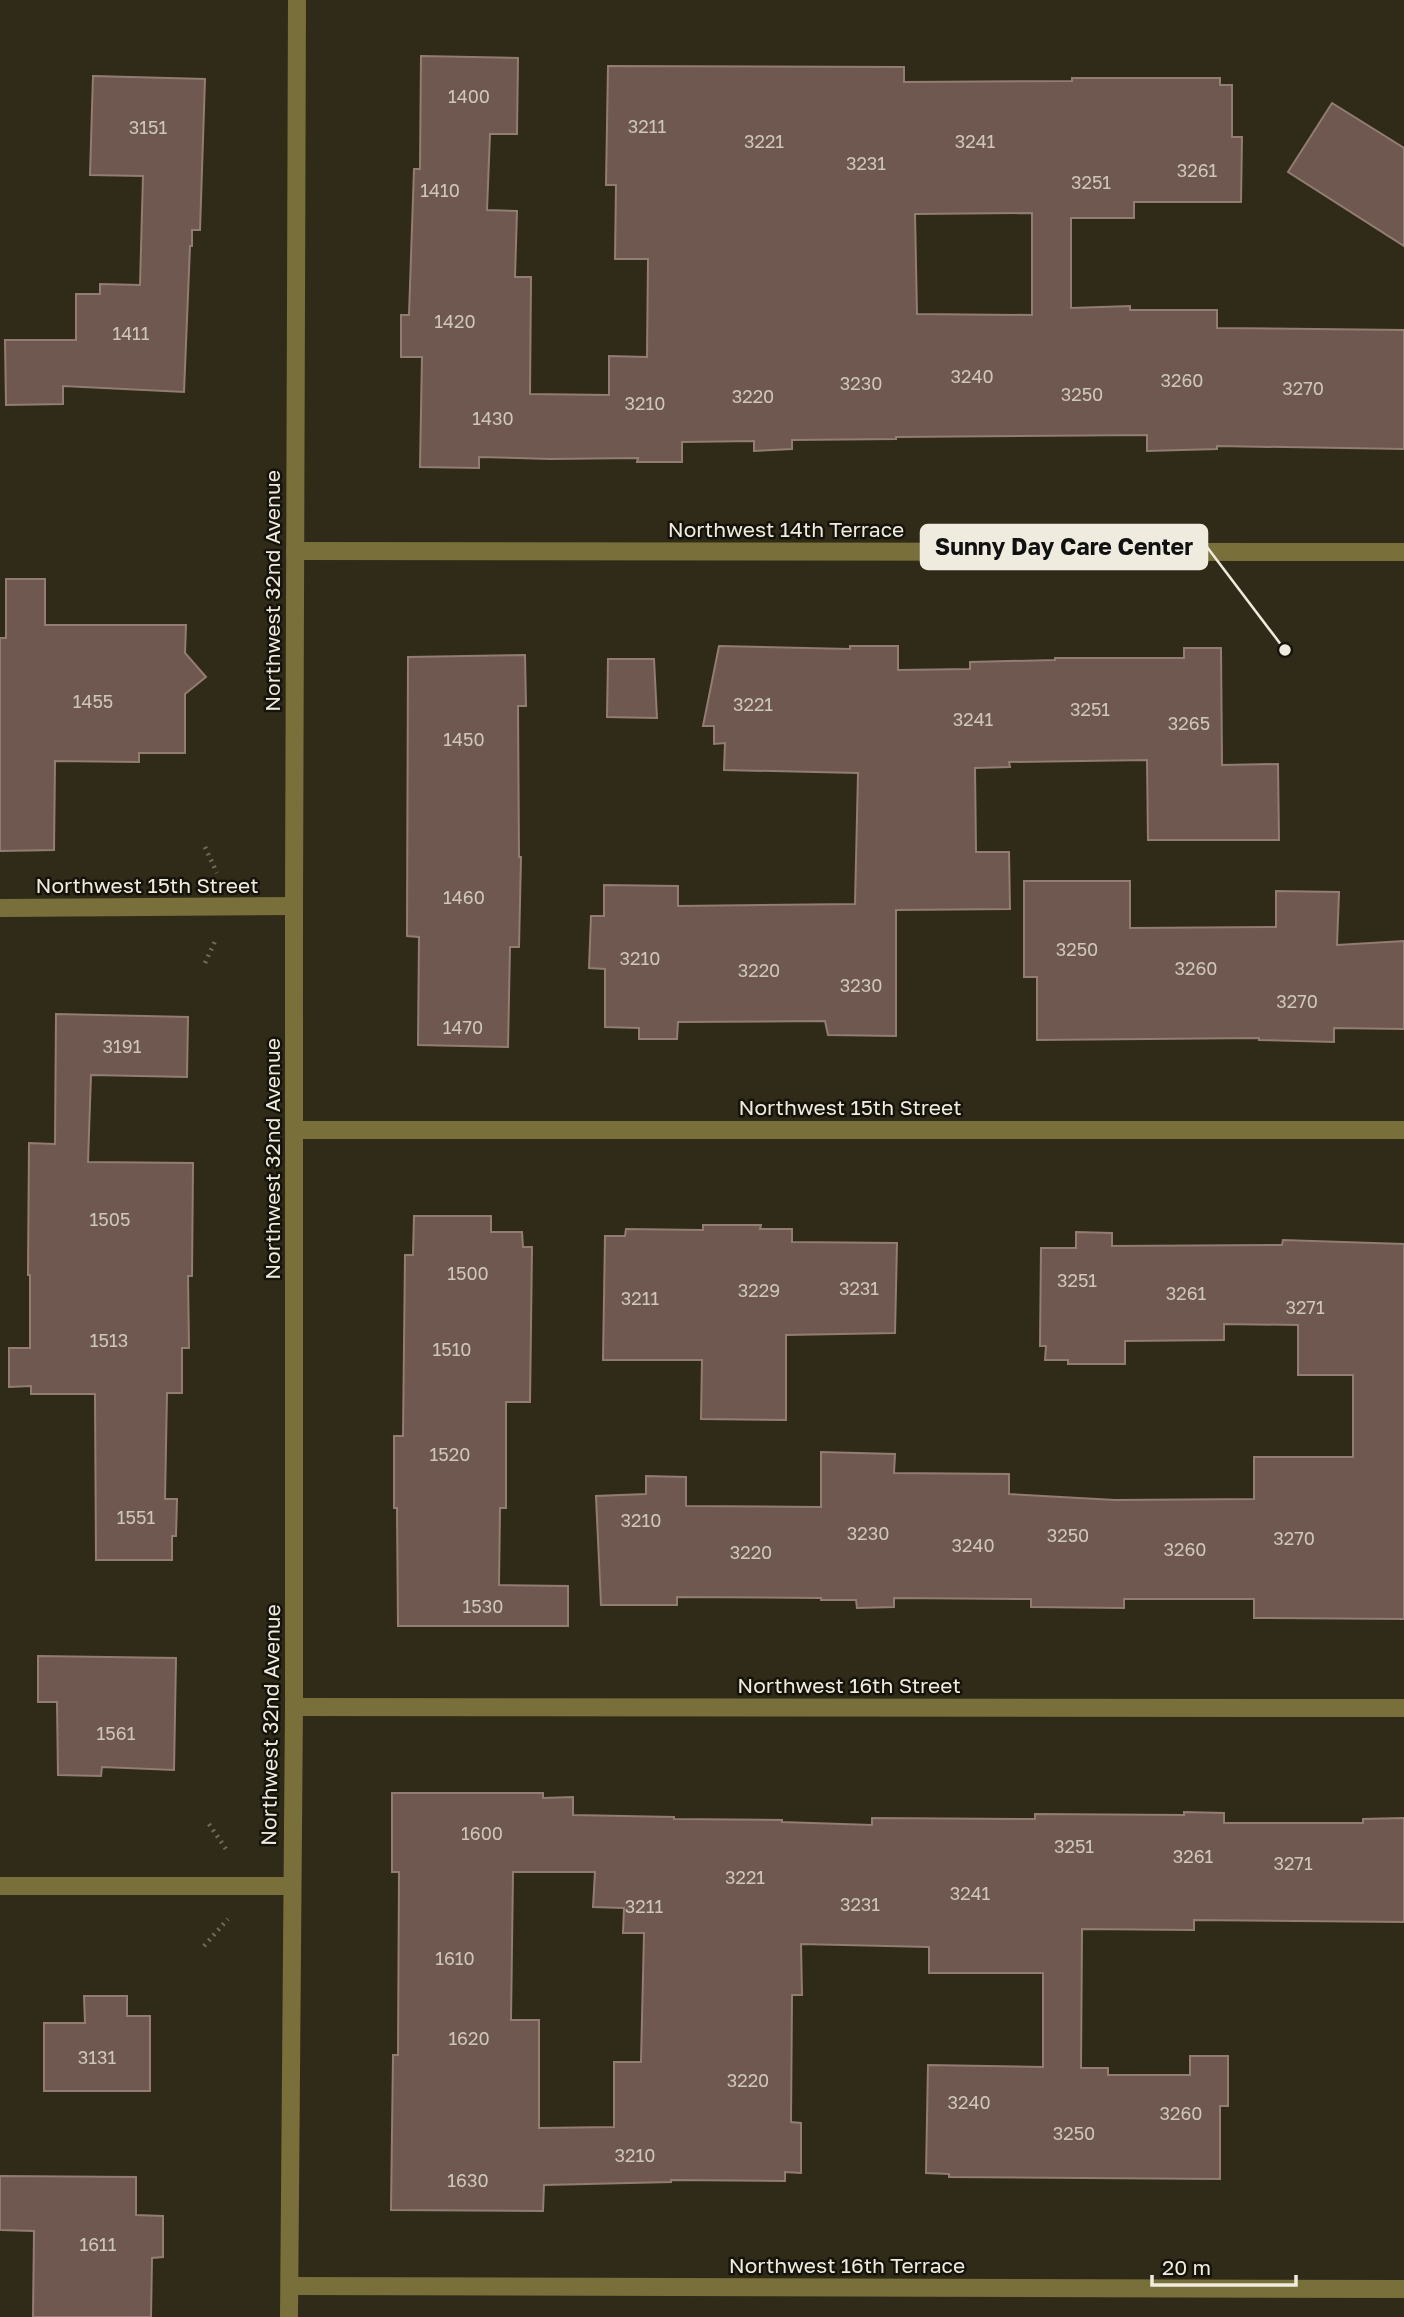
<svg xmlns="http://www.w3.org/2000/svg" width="1404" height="2317" font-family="'Golos Text',sans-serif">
<rect width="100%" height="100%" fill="#302b18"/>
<g fill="#6e584f" stroke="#937c71" stroke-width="2" fill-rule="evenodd">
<path d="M421,56L518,58L517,134H490L487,210L517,211L515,277H531L530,394L609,395V356L647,357L648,259H615L616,185H606L608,66L904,67V82L1072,81V78H1220V85H1232V137H1242L1241,202H1134V218H1071V308L1130,306V310H1217V328L1404,330V449L1217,446V449L1147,451V435L896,437V439L792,440V449L754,451V441L682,442V462H637L638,458L550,459L479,457V468L420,467L422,357H401V315H409L414,169H420ZM1032,213V315L917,314L915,214Z"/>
<polygon points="93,76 205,79 200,230 192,230 192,246 190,246 184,392 63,386 63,404 6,405 5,340 76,340 76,294 100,294 100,284 140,285 143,176 90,175"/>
<polygon points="1332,103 1404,148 1404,246 1288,172"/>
<polygon points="6,579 45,579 45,625 186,625 185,653 206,677 185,694 185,753 139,753 139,762 55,761 54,850 0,851 0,638 6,638"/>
<polygon points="719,646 850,649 850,646 898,646 898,670 970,669 970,662 1055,660 1055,658 1184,658 1184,648 1221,648 1222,765 1278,764 1279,840 1148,840 1147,760 1009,762 1010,767 975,768 976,852 1009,852 1010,909 896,910 896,1036 828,1035 825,1021 678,1022 677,1039 639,1039 639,1028 605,1027 605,969 589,968 591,916 604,916 604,885 678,886 678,906 855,904 858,773 724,770 725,743 714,744 714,726 703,726"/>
<polygon points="525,655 526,706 518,706 519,857 521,857 519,947 510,947 508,1047 418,1045 419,937 407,936 408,657"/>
<polygon points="608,659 654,659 657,718 607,717"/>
<polygon points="1024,881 1130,881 1130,928 1276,927 1276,891 1339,892 1337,945 1404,941 1404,1029 1334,1028 1334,1042 1259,1040 1259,1038 1037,1040 1037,977 1024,977"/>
<polygon points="56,1014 188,1017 187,1077 91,1075 88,1162 193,1163 192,1276 188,1276 189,1348 182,1348 182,1393 167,1393 165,1499 177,1499 176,1536 172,1536 172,1560 96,1560 95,1394 31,1394 31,1386 9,1387 9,1348 30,1348 30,1275 28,1275 29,1143 55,1144"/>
<polygon points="414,1216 491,1216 491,1232 522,1232 523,1247 532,1247 530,1402 506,1402 506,1508 500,1508 499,1585 568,1586 568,1626 398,1626 397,1508 394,1508 394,1436 403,1436 405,1255 413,1255"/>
<polygon points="703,1225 761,1225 760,1229 792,1229 792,1242 897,1243 895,1333 786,1335 786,1420 701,1419 702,1360 603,1360 605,1236 625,1236 626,1229 703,1230"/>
<polygon points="1076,1232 1112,1233 1112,1246 1282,1245 1283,1240 1404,1244 1404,1619 1254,1618 1254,1599 1124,1599 1124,1608 1031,1607 1031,1599 894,1598 894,1607 857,1608 856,1600 821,1600 821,1598 677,1597 677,1605 601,1605 596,1496 646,1494 646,1476 686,1477 686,1506 821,1507 821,1452 895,1454 894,1473 1009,1474 1009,1494 1115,1500 1254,1499 1254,1457 1353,1457 1353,1375 1298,1375 1298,1325 1224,1324 1224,1340 1125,1341 1125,1364 1068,1364 1068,1360 1045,1360 1046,1346 1040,1346 1041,1248 1076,1248"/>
<polygon points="38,1656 176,1658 174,1770 102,1767 101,1776 58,1775 57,1702 38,1702"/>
<path d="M392,1793H543V1798L573,1797V1815L674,1817V1819L782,1820V1822L872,1825V1818L1035,1819V1814L1184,1815V1812L1224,1813V1823H1363V1819L1404,1818V1922L1194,1920V1930L1082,1929L1081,2068H1108V2075H1190V2056H1228V2106H1220V2179L949,2177V2174L926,2173L928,2065L1043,2067V1973H929V1947L801,1944L802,1995H792L791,2122L801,2123V2173L785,2172V2181L671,2180V2182L544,2185L543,2211L391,2210L393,2055H398L399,1872H392ZM513,1872H595L593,1907L624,1908L623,1933H644L641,2062H614V2127L539,2128V2020H511Z"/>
<polygon points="84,1996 127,1996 127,2016 150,2016 150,2091 44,2091 44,2023 85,2023"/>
<polygon points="0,2176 136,2177 136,2215 163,2216 163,2257 152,2258 151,2317 33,2317 34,2231 0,2230"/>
</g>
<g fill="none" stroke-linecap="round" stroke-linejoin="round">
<g stroke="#6f6b5a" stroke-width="4.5" stroke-dasharray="2 5" stroke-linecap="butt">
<polyline points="205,847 217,873"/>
<polyline points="205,963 216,939"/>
<polyline points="209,1824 228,1852"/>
<polyline points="204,1946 228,1919"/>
</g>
<g stroke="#796f3b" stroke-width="18">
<polyline points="295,551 1404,552"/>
<polyline points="0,908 294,906"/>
<polyline points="295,1130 1404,1130"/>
<polyline points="294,1707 1404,1708"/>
<polyline points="0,1886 291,1886"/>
<polyline points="290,2286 1404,2289"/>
<polyline points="289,2317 294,1707 294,906 297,0"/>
</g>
</g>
<g text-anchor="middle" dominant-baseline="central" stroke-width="5" stroke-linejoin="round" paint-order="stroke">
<g font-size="18" fill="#cfc6bb">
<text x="469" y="96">1400</text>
<text x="647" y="126">3211</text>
<text x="148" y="127">3151</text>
<text x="764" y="141">3221</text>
<text x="975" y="141">3241</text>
<text x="866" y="163">3231</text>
<text x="1197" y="170">3261</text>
<text x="1091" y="182">3251</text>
<text x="440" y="190">1410</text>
<text x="455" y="321">1420</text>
<text x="131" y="333">1411</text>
<text x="972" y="376">3240</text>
<text x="1182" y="380">3260</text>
<text x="861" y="383">3230</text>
<text x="1303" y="388">3270</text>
<text x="1082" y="394">3250</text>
<text x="753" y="396">3220</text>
<text x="645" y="403">3210</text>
<text x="493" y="418">1430</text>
<text x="93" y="701">1455</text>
<text x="753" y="704">3221</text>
<text x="1090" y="709">3251</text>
<text x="973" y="719">3241</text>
<text x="1189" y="723">3265</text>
<text x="464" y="739">1450</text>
<text x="464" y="897">1460</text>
<text x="1077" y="949">3250</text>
<text x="640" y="958">3210</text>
<text x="1196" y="968">3260</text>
<text x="759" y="970">3220</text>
<text x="861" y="985">3230</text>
<text x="1297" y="1001">3270</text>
<text x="463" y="1027">1470</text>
<text x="122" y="1046">3191</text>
<text x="110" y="1219">1505</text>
<text x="468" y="1273">1500</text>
<text x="1077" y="1280">3251</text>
<text x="859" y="1288">3231</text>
<text x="759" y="1290">3229</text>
<text x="1186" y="1293">3261</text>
<text x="640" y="1298">3211</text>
<text x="1305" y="1307">3271</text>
<text x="109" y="1340">1513</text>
<text x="452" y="1349">1510</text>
<text x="450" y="1454">1520</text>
<text x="136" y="1517">1551</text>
<text x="641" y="1520">3210</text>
<text x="868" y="1533">3230</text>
<text x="1068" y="1535">3250</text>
<text x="1294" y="1538">3270</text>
<text x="973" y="1545">3240</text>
<text x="1185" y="1549">3260</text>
<text x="751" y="1552">3220</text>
<text x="483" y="1606">1530</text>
<text x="116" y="1733">1561</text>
<text x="482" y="1833">1600</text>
<text x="1074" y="1846">3251</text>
<text x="1193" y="1856">3261</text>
<text x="1293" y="1863">3271</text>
<text x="745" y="1877">3221</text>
<text x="970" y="1893">3241</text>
<text x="860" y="1904">3231</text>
<text x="644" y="1906">3211</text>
<text x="455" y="1958">1610</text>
<text x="469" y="2038">1620</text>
<text x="97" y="2057">3131</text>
<text x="748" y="2080">3220</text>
<text x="969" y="2102">3240</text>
<text x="1181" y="2113">3260</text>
<text x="1074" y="2133">3250</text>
<text x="635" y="2155">3210</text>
<text x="468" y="2180">1630</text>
<text x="98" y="2244">1611</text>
</g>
<g font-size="21" fill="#efebdf" stroke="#16130b">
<text x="786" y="529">Northwest 14th Terrace</text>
<text transform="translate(272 591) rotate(-90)">Northwest 32nd Avenue</text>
<text x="147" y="885">Northwest 15th Street</text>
<text x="850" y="1107">Northwest 15th Street</text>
<text transform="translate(272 1159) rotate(-90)">Northwest 32nd Avenue</text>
<text x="849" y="1685">Northwest 16th Street</text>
<text transform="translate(270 1725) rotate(-89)">Northwest 32nd Avenue</text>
<text x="847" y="2265">Northwest 16th Terrace</text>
</g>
</g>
<path fill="none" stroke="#efebdf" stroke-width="2.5" d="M1285 650L1207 547"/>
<circle fill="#efebdf" stroke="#16130b" stroke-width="2.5" cx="1285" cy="650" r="7"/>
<rect fill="#efebdf" stroke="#efebdf" stroke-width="2.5" x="921" y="525" width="286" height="44" rx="7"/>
<g font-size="23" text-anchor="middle" font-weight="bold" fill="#111">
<text x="1064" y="555">Sunny Day Care Center</text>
</g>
<path d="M1152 2275v10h144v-10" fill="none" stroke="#efebdf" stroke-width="3.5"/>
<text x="1162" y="2275" font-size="21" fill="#efebdf" stroke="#16130b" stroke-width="5" paint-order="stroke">20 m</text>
</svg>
